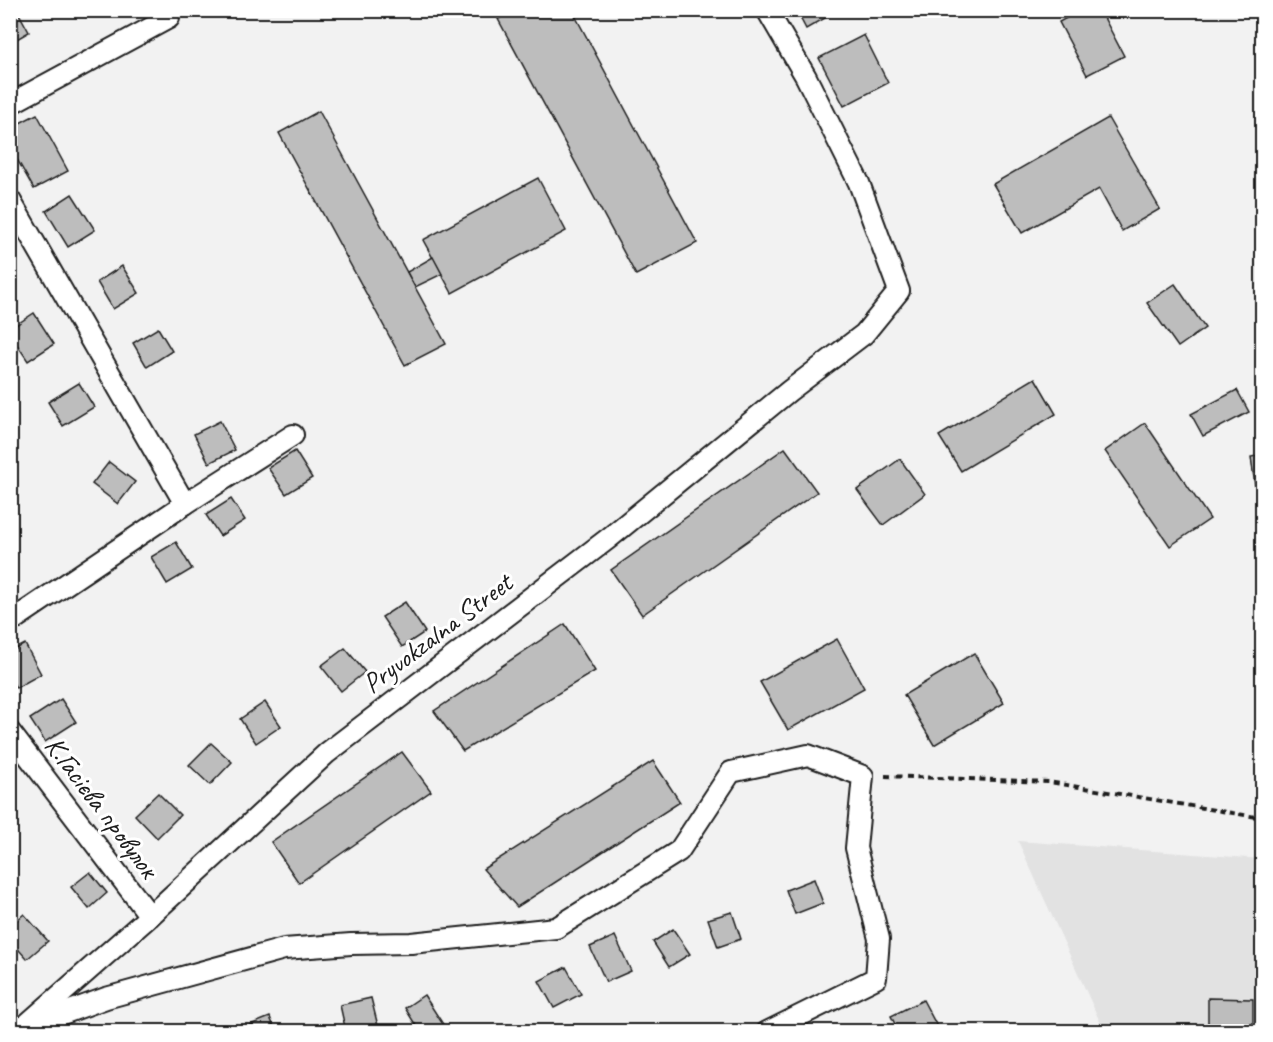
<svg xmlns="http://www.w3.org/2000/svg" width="1273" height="1042" font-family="Caveat,sans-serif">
<rect width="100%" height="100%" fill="#f2f2f2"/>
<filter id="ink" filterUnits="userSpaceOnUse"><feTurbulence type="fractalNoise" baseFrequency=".0167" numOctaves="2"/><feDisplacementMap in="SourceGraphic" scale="12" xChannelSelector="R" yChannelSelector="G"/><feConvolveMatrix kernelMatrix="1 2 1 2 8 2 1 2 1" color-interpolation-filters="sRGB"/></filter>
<g filter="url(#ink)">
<polygon fill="#e2e2e2" points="1018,841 1262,859 1262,1031 1091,1031 1101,1024"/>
<g fill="#bdbdbd" stroke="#1c1c1c" stroke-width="1.5">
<polygon points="10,10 17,10 29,32 10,43"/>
<polygon points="515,10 572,10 697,243 636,275 498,19"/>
<polygon points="796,10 839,10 806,29"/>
<polygon points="1081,10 1100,10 1124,56 1087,75 1059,22"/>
<polygon points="864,35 888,83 844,106 819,58"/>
<polygon points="319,111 446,344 405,365 279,133"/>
<polygon points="37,114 68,171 34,189 10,147 10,128"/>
<polygon points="1108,118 1160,209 1122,231 1099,189 1022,233 993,184"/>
<polygon points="538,178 566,231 452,293 423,240"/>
<polygon points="72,194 95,230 68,247 46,211"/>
<polygon points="433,257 442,274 415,287 407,272"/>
<polygon points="122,266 139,293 113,309 97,282"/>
<polygon points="1175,284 1205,328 1178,347 1147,303"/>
<polygon points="34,313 54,344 28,361 10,334 10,329"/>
<polygon points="158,328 172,351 147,367 133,343"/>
<polygon points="1035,378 1056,414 961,471 939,436"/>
<polygon points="79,383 94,407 63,426 48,402"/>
<polygon points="1237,390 1249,412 1203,436 1191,414"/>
<polygon points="220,421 235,450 209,463 194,434"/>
<polygon points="1145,423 1210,519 1170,546 1105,451"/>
<polygon points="785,448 817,492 642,615 611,570"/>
<polygon points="295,451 312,478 286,494 268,468"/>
<polygon points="1262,455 1262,507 1258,507 1251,457"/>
<polygon points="900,459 925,494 883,525 857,490"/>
<polygon points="109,462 135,482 118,504 92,484"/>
<polygon points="231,499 245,520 220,536 206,515"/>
<polygon points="176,542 192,569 167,584 151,557"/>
<polygon points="405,602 425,632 402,647 382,617"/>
<polygon points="565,624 595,671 463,751 434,711"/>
<polygon points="837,639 864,688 788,730 760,682"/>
<polygon points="25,644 41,674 16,688 10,678 10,652"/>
<polygon points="345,648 365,672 341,691 321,666"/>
<polygon points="974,653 1004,703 934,745 904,695"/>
<polygon points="61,699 76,722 45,742 30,719"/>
<polygon points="265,702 281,726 256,743 240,719"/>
<polygon points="211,743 232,762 210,785 189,765"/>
<polygon points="402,752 431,791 299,883 271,842"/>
<polygon points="653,761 680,802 517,907 483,869"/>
<polygon points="158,793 180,815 157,838 135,815"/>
<polygon points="90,872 107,893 89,909 71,887"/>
<polygon points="814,879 823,903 795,914 786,890"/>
<polygon points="732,912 741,939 718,947 708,919"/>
<polygon points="24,914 48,941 27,959 10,940 10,926"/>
<polygon points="673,929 690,954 669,967 653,942"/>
<polygon points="615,936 631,971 606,982 590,947"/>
<polygon points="566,967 581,994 554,1008 539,981"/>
<polygon points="424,995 448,1032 420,1032 405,1008"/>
<polygon points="371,998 378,1026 346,1032 340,1005"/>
<polygon points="1208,998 1253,999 1253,1032 1208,1032"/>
<polygon points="923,1000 940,1032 899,1032 891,1016"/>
<polygon points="270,1017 276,1032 247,1032 245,1027"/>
</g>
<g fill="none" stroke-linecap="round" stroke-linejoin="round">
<defs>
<g id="minor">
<polyline points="10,104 169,18 165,10"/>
<polyline points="10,200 185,504 10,622"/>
<polyline points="185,504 293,435"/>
<polyline points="10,732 150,916"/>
<polyline points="32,1025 106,998 284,949 351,944 411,943 556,928 679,851 731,772 808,755 863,776 856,848 879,939 876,978 767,1032"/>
<polyline points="18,1032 150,916 327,753 609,538 789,391 864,334 899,291 859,183 806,77 767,10"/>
</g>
</defs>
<use href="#minor" stroke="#1c1c1c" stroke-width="24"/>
<polyline stroke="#1c1c1c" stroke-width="4" stroke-dasharray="6 4.5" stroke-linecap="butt" points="885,776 1049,782 1262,818"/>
<use href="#minor" stroke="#fff" stroke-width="20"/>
</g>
</g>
<g text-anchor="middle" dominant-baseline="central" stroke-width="6" stroke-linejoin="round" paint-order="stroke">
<g font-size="28" fill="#1c1c1c" stroke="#fff">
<text transform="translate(437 633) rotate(-37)">Pryvokzalna Street</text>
<text transform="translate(102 807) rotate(53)">К.Гасієва провулок</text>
</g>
</g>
<rect width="1273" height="1042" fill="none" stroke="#fff" stroke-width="36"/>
<rect x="18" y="18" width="1237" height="1006" fill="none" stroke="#1c1c1c" stroke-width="2" filter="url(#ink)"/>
</svg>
